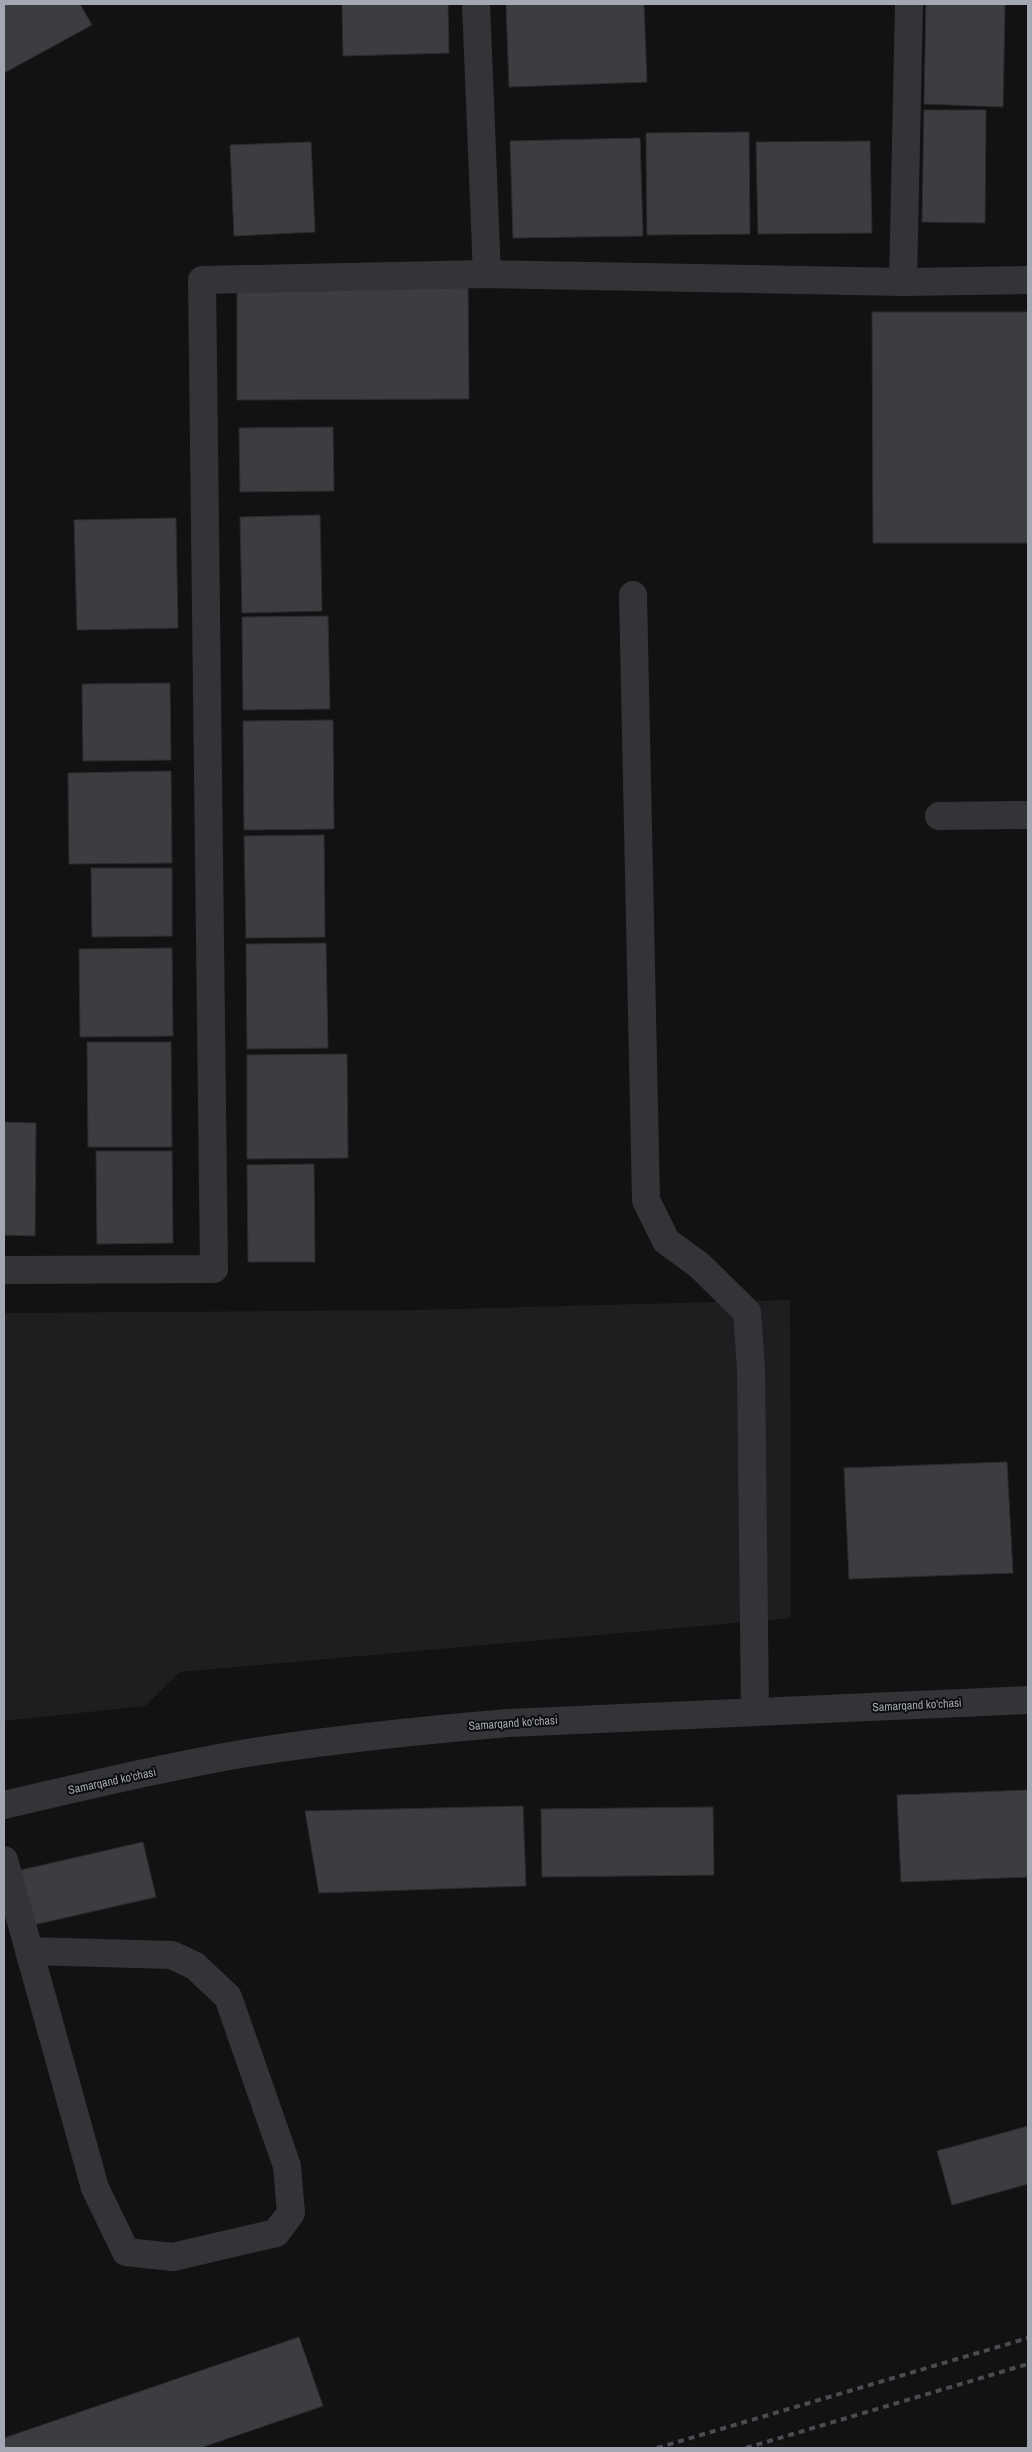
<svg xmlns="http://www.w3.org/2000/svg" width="1032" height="2452" font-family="'Archivo Narrow',sans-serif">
<rect width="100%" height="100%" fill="#121213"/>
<polygon fill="#1e1e20" points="790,1300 791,1618 180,1672 145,1706 4,1721 4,1313 417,1310"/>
<g fill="#3c3d41" stroke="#2c2c30">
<polygon points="4,4 80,4 92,25 4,73"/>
<polygon points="342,4 448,4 449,53 343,56"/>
<polygon points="506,4 644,4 647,82 509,87"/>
<polygon points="926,4 1005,4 1003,107 924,104"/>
<polygon points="924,110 986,110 985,223 922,222"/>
<polygon points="749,132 750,234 647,235 646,133"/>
<polygon points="640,138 643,236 513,238 510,141"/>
<polygon points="870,141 872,233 758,234 756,142"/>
<polygon points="311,142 315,232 234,236 230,145"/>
<polygon points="468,283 469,399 237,400 237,284"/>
<polygon points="872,312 1028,312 1028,543 873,543"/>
<polygon points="333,427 334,491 240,492 239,428"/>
<polygon points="320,515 322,611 242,613 240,517"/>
<polygon points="176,518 178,628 77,630 74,520"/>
<polygon points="328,616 330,709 243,710 242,617"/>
<polygon points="170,683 171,760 83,761 82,684"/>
<polygon points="333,720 334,829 244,830 243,721"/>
<polygon points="171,771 172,863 69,864 68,773"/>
<polygon points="324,835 325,937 246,938 244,836"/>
<polygon points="91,868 172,868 172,936 92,937"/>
<polygon points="326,943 328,1048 247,1049 246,944"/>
<polygon points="172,948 173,1036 80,1037 79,949"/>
<polygon points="87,1042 171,1042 172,1147 88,1147"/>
<polygon points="347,1054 348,1158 247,1159 247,1055"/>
<polygon points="4,1122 36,1123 35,1236 4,1235"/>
<polygon points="96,1151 172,1151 173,1243 97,1244"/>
<polygon points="314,1164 315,1262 248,1262 247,1165"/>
<polygon points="1007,1462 1013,1573 849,1579 844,1468"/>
<polygon points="1028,1790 1028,1877 901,1882 897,1795"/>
<polygon points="523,1806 526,1886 319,1893 305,1811"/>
<polygon points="713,1807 714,1875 542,1877 541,1809"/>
<polygon points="143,1842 156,1897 33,1925 21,1870"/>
<polygon points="1028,2126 1028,2184 952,2205 937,2151"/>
<polygon points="299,2337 323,2406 200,2448 4,2448 4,2438"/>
</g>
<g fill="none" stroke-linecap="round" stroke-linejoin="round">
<g stroke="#333438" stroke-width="28">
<polyline points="476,4 487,274"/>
<polyline points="903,282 909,4"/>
<polyline points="633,595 646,1200 666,1241 699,1265 747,1312 751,1368 755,1712"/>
<polyline points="939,816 1028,815"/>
<polyline points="4,1270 214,1269 202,280 487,274 903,282 1028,280"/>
<path d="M4,1805C86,1786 169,1766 253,1752C338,1739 424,1730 509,1723L1028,1700"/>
<polyline points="4,1860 95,2188 126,2252 173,2257 276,2233 291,2213 287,2166 228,1997 195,1966 172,1955 29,1951"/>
</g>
<g stroke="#4a4c51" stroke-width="4" stroke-dasharray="6 5" stroke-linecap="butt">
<polyline points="657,2448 1028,2338"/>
<polyline points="746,2448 1028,2364"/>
</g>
</g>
<g text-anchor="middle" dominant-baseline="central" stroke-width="4" stroke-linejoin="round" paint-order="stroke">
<g font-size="12" fill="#a3a8b4" stroke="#0d0d0e">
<text transform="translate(917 1705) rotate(-3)">Samarqand ko'chasi</text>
<text transform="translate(513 1723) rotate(-4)">Samarqand ko'chasi</text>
<text transform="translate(112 1781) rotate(-12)">Samarqand ko'chasi</text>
</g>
</g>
<rect width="1032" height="2452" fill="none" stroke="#a3a8b4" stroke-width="10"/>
</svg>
